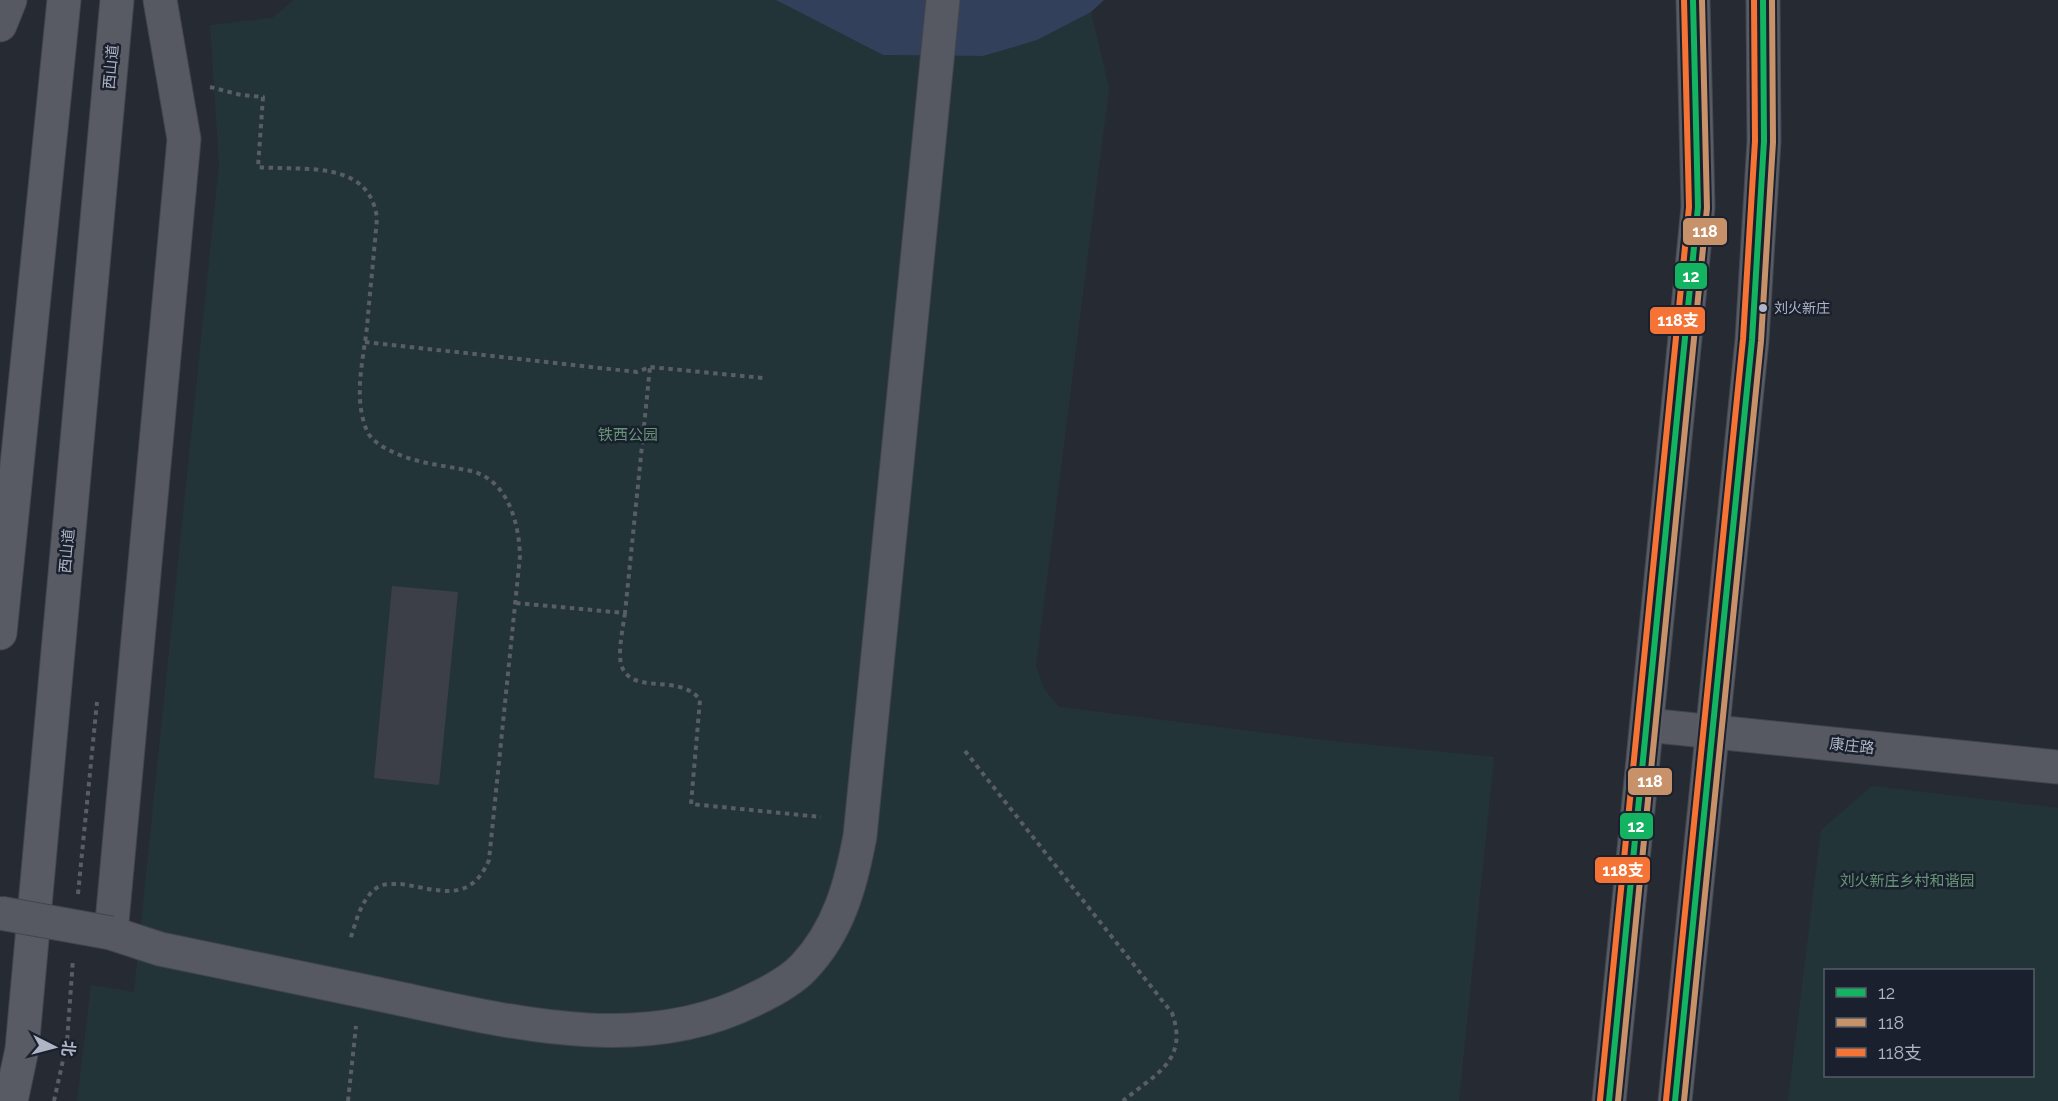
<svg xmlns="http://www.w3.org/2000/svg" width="2058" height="1101" font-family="Raleway,'Noto Sans SC',sans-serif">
<rect width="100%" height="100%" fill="#262a33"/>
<g fill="#233438" fill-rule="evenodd">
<polygon points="294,0 776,0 883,55 983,56 1091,12 1109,88 1036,666 1044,689 1059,707 1331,741 1494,757 1459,1101 77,1101 91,985 134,992 219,164 210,25 272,18"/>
<path d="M1872,786L2058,808V1101H1788L1821,830ZM1826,970H2032V1076H1826Z"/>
</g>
<polygon fill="#33405c" points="776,0 1104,0 1091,12 1037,40 983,56 883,55"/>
<polygon fill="#3c3f48" points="392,586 458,592 439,785 374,778"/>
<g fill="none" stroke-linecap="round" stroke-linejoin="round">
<defs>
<g id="minor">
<path d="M160,0L184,139L111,933L160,949C231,964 302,978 373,993C495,1018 637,1060 755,999C772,991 791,981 804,967C839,930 851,884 860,836L943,0"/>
<polyline points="0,25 10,0"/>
<polyline points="1647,725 2058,767"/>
</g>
<g id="major">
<polyline points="0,633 64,0"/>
<polyline points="11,1101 22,1049 117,0"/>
<polyline points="1609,1101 1698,207 1693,0"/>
<polyline points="1675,1101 1752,340 1764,141 1763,0"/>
</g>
</defs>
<use href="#minor" stroke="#42454c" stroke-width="35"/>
<use href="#major" stroke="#434750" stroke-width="35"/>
<g stroke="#595d65" stroke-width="4" stroke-dasharray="4.5 4.5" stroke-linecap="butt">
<path d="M210,87L241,95L263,97L258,167C304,171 369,159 377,218C374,254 370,291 367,327C363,362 353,398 367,431C371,440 382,447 391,451C417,464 443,465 471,471C508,480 519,523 520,556L489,860C470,904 440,890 401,884C394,884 384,883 378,887C361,898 356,922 350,940"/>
<polyline points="365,342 637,372 650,367 763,378"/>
<polyline points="516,603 625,613 650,367"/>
<path d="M625,613C623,627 620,641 620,655C621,701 679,670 700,700L691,804L821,817"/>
<path d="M965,751L1172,1013C1189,1061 1155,1074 1123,1101"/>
<polyline points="78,894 97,702"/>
<polyline points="54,1101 67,1042 73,959"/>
<polyline points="348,1101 356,1026"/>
</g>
<use href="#minor" stroke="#565961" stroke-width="33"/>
<use href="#major" stroke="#585b63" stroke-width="33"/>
<defs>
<polyline id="minor-bridge" points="0,913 111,933"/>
</defs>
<use href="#minor-bridge" stroke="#42454c" stroke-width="35" stroke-linecap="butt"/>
<use href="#minor-bridge" stroke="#565961" stroke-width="33"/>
<defs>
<g id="bus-1">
<polyline points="1609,1101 1698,207 1693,0"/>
<polyline points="1675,1101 1752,340 1764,141 1763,0"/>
</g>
<g id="bus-2">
<polyline points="1618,1101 1707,208 1702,0"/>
<polyline points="1684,1101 1761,341 1773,142 1772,0"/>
</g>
<g id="bus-3">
<polyline points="1600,1100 1689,207 1684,0"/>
<polyline points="1666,1100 1743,339 1755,141 1754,0"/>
</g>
</defs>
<use href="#bus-1" stroke="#1a202d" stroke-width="10"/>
<use href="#bus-2" stroke="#1a202d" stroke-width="10"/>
<use href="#bus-3" stroke="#1a202d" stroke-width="10"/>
<use href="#bus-1" stroke="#13b361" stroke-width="6"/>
<use href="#bus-2" stroke="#c7916a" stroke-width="6"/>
<use href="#bus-3" stroke="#f57335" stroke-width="6"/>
</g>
<circle fill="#afb5c5" stroke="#1a202d" stroke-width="2" cx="1763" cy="308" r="5"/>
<g text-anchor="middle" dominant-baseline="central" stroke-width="5" stroke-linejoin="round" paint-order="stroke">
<g font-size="14" fill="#afb5c5" stroke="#1a202d" text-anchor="start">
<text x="1774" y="308">刘火新庄</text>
</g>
<g font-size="15" fill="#afb5c5" stroke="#1a202d">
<text transform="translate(111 67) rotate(-85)">西山道</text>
<text transform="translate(67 551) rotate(-85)">西山道</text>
<text transform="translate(1852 746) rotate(6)">康庄路</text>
</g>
<g font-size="15" fill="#669676" stroke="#1a202d">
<text x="628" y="435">铁西公园</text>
<text x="1907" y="881">刘火新庄乡村和谐园</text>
</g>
</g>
<g stroke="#1a202d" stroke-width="2">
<rect x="1682" y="217" width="46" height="29" rx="6" fill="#c7916a"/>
<rect x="1674" y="262" width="34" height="28" rx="6" fill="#13b361"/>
<rect x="1649" y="306" width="57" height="29" rx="6" fill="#f57335"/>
<rect x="1627" y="767" width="46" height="29" rx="6" fill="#c7916a"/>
<rect x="1619" y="812" width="35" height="28" rx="6" fill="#13b361"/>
<rect x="1594" y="856" width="57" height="28" rx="6" fill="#f57335"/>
</g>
<g font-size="16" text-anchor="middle" font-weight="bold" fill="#fff">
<text x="1705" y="237">118</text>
<text x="1691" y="282">12</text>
<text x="1678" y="326">118支</text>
<text x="1650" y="787">118</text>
<text x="1636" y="832">12</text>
<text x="1623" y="876">118支</text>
</g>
<rect x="1824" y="969" width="210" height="108" fill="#1a202d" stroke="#565c6a" stroke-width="1.5"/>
<rect x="1836" y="988" width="30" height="9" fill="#13b361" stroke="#565c6a" stroke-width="1.5"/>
<text x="1878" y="999" font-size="18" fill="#afb5c5">12</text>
<rect x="1836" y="1018" width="30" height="9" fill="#c7916a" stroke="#565c6a" stroke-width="1.5"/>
<text x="1878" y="1029" font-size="18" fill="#afb5c5">118</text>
<rect x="1836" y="1048" width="30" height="9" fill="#f57335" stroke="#565c6a" stroke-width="1.5"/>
<text x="1878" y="1059" font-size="18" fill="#afb5c5">118支</text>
<g transform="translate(54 1047) rotate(96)" stroke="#1a202d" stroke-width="4.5" paint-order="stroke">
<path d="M0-4.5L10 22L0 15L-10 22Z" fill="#afb5c5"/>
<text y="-9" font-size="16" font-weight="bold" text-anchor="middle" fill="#afb5c5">北</text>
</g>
</svg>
